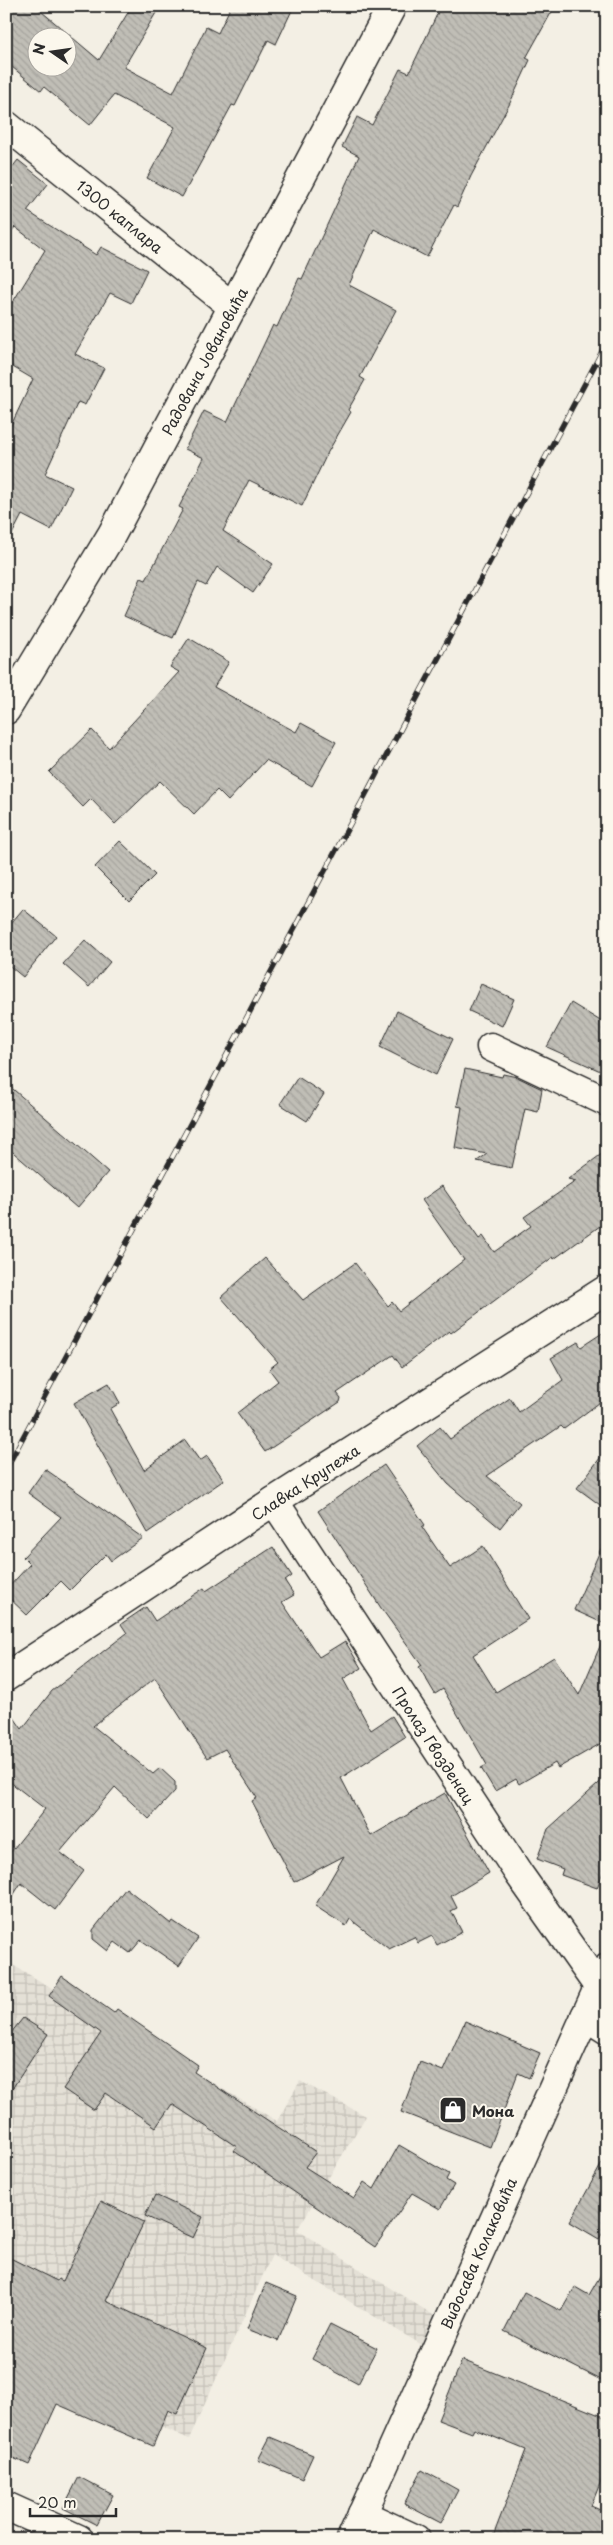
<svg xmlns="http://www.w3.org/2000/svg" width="613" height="2545" font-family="'Playpen Sans',sans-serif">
<defs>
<pattern id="industrial-grid" width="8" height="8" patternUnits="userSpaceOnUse" patternTransform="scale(1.25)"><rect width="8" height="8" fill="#e4e0d6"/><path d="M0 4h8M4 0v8" fill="none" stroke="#c4c0b8"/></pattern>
<pattern id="building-back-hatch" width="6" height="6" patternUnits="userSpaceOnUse" patternTransform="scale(1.25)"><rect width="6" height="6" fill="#c0beb6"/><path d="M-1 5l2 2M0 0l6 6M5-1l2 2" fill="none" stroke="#a5a39d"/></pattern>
</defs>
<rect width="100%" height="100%" fill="#f3efe4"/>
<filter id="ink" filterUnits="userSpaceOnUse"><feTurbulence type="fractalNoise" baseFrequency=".02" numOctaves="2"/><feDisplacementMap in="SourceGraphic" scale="10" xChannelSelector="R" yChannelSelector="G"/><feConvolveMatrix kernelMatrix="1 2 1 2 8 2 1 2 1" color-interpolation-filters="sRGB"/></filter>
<g filter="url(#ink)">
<polygon fill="url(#industrial-grid)" points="6,1961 277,2121 300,2081 366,2116 297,2230 435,2316 422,2345 272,2255 189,2439 37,2370 6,2437"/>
<g fill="url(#building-back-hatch)" stroke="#2b2b2b" fill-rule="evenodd">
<path d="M6,6H35L99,60L132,6H160L124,67L173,93L206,27L218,33L231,6H294L276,44L268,40L235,106L232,105L182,197L147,178L175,127L114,95L90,125L44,87L41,91L6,62ZM38,38H68V68H38Z"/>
<polygon points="441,6 555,6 526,58 530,60 509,105 471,176 457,207 454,205 427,257 374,229 349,285 396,310 360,377 365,380 348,410 351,412 328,452 302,506 249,480 223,531 273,564 253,593 217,567 206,586 198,582 173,638 124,616 141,578 146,580 183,509 179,507 204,458 185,449 204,411 227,422 273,325 277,327 299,278 302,279 359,156 342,147 357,117 372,125 400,69 409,73"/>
<polygon points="18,160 48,184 27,211 96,255 101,247 147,270 131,303 110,293 75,354 104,368 85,405 78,402 45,474 72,487 51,530 22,515 6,546 6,436 33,379 6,363 6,313 45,250 15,227 6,238 6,175"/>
<polygon points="189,638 229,662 214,687 296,732 301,723 336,742 312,786 266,760 228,801 217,790 194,814 160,781 115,824 91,799 83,807 49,772 92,730 109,748 179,672 170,667"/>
<polygon points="120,841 155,875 129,901 95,867"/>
<polygon points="23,909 56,936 23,977 6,963 6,929"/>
<polygon points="85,940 110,962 89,987 63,964"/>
<polygon points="481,984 514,999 502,1026 469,1011"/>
<polygon points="571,1003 607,1025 607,1074 547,1047"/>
<polygon points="397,1011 453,1039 436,1075 380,1047"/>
<polygon points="465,1069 502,1077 503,1074 517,1077 542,1089 538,1112 525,1109 512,1168 477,1161 487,1154 455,1148 462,1107 457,1106"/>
<polygon points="298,1077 324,1094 307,1121 280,1104"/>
<polygon points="6,1083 108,1172 77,1208 6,1146"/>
<polygon points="607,1150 607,1221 554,1259 553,1257 451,1333 449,1331 402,1367 393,1355 337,1393 341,1398 340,1402 265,1452 237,1413 278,1381 269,1369 278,1362 221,1297 265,1258 303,1300 355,1263 388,1306 392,1302 399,1311 464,1260 422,1200 442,1186 479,1239 483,1236 494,1252 531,1226 524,1217 576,1181 568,1179"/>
<polygon points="607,1330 607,1397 564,1429 561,1426 487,1476 520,1503 500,1528 448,1484 417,1446 440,1427 450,1439 510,1398 519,1412 563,1380 551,1358 578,1342 581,1347"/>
<polygon points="109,1383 120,1403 110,1409 144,1470 185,1440 200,1461 207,1456 224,1480 147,1533 74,1403"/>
<polygon points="607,1449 607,1510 577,1488"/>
<polygon points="384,1465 425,1525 422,1527 450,1568 483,1546 528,1619 473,1655 496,1692 554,1657 579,1695 607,1630 607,1740 558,1768 555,1763 519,1784 516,1779 495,1791 481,1768 487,1765 443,1689 435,1694 419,1667 422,1665 381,1608 318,1511"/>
<polygon points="45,1469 143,1538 111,1561 106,1554 70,1590 61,1581 27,1615 6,1595 6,1590 30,1564 23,1557 61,1517 28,1493"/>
<polygon points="607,1535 607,1625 574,1610"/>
<polygon points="273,1547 292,1576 285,1581 294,1595 282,1602 319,1657 345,1641 361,1668 343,1679 371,1730 392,1716 405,1737 341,1778 371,1836 445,1793 489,1873 451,1896 457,1908 451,1911 462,1932 437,1945 432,1936 418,1943 414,1937 389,1949 350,1919 346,1926 315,1906 344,1856 294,1882 252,1801 257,1798 225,1749 207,1758 155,1678 93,1726 153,1774 160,1768 175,1782 175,1791 149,1819 115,1787 60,1852 84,1871 55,1910 21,1883 6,1907 6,1858 45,1809 10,1782 6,1776 6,1706 22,1729 52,1691 127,1633 121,1624 146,1607 155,1621 204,1588 206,1591"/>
<polygon points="607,1776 607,1861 597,1888 561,1875 563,1869 537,1859 548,1829"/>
<polygon points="126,1888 171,1924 173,1921 198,1938 179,1966 141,1940 130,1953 115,1942 108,1951 93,1939 93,1930"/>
<polygon points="62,1976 114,2013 117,2009 198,2065 194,2072 316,2152 305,2167 354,2198 364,2182 374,2189 399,2145 449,2174 446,2180 454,2185 440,2209 412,2193 375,2247 234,2151 237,2147 172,2104 156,2127 106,2093 94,2110 63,2089 101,2033 49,1996"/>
<polygon points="23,2018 48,2034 6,2098 6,2039"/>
<polygon points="465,2021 540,2053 529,2078 518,2073 490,2147 401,2112 420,2062 443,2071"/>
<polygon points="607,2154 607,2226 599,2239 570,2222"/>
<polygon points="155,2195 203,2217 193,2238 145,2216"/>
<polygon points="101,2201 144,2222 106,2301 207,2348 177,2414 168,2410 153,2446 57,2404 29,2465 6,2455 6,2256 57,2281 58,2279 63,2281"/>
<polygon points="607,2264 607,2383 504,2331 524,2292 561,2311 575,2287 589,2295"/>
<polygon points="266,2283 297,2296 278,2341 247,2329"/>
<polygon points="330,2324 377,2348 358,2384 312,2359"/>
<polygon points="462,2360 607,2418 607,2466 591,2506 607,2513 607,2539 492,2539 526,2450 474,2429 472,2433 438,2420"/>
<polygon points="270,2437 313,2455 302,2479 258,2460"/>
<polygon points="422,2470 458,2490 441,2523 404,2504"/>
<polygon points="79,2477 113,2495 97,2525 63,2508"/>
</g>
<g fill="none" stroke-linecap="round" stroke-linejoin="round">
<defs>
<g id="minor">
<polyline points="6,125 233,307"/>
<polyline points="491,1047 607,1102"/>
<polyline points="274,1501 519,1874 598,1986"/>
<polyline points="6,1677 274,1501 607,1289"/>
<polyline points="585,2016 607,2030"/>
<polyline points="6,2506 79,2539"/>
<polyline points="362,2514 416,2539"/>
<polyline points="351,2539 607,1968"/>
</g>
<polyline id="major" points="6,710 112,534 392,6"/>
</defs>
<use href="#minor" stroke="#2b2b2b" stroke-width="31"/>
<use href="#major" stroke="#2b2b2b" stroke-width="31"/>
<use href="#minor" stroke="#fbf7ec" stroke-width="28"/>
<use href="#major" stroke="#fbf7ec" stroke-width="28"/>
<defs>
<polyline id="rail" points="6,1469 607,342"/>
</defs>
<use href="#rail" stroke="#2b2b2b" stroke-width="5.5"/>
<use href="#rail" stroke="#fbf7ec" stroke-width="4" stroke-dasharray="11" stroke-linecap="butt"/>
</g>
</g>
<defs>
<symbol id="shop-square" viewBox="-11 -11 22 22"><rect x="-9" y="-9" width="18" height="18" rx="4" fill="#2b2b2b" stroke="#fbf7ec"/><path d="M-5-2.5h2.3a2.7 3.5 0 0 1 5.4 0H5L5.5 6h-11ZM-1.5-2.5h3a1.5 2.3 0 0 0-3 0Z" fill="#fff"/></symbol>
</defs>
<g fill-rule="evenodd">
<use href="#shop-square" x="437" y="2094" width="32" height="32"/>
</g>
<g text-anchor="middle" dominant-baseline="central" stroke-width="4" stroke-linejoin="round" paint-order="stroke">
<g font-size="15" fill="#2b2b2b" stroke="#fbf7ec">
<text transform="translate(120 216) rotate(39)">1300 каплара</text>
<text transform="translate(204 361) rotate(-62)">Радована Јовановића</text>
<text transform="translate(305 1482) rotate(-33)">Славка Крупежа</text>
<text transform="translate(434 1745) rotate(57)">Пролаз Гвозденац</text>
<text transform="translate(478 2253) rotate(-66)">Видосава Колаковића</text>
</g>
<g font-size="15" font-weight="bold" fill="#2b2b2b" stroke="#fbf7ec" text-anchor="start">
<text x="472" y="2110">Мона</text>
</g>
</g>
<rect width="613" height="2545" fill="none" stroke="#fbf7ec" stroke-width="25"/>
<rect x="12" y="12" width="588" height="2520" fill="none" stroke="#2b2b2b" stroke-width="2" filter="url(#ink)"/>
<g transform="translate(52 52) rotate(283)"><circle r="24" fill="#fbf7ec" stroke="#a8a59f"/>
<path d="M0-4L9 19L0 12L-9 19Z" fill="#2b2b2b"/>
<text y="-8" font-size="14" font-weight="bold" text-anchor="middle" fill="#2b2b2b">N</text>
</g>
<path d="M30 2508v8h86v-8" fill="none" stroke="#2b2b2b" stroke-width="2.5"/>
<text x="38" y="2508" font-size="15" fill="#2b2b2b" stroke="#fbf7ec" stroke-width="4" paint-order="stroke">20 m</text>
</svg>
